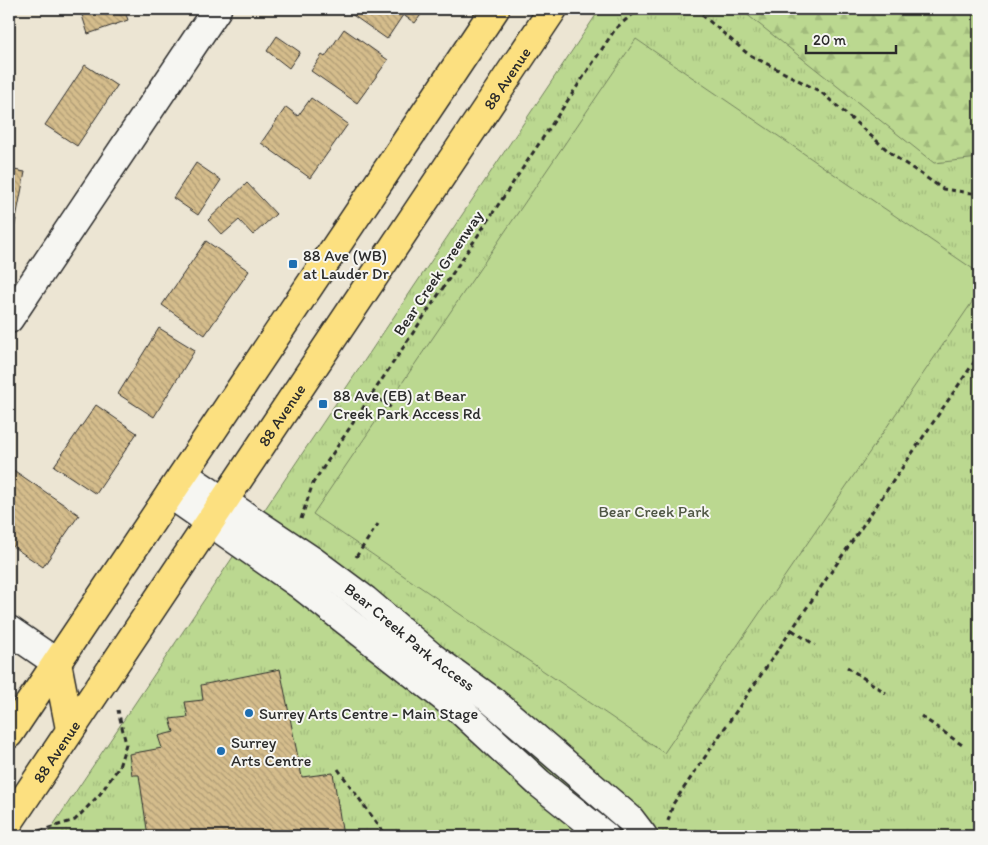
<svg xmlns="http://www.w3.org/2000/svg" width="988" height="845" font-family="Itim,sans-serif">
<defs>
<pattern id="grass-tufts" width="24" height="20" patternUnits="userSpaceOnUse" patternTransform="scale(1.25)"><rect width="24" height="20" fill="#bbd890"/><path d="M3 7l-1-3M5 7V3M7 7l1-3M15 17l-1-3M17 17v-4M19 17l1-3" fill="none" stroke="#a1ba7c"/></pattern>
<pattern id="forest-firs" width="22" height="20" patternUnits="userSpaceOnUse" patternTransform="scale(1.25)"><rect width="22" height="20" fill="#bbd890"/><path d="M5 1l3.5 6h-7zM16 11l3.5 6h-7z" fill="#a1ba7c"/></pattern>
<pattern id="building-back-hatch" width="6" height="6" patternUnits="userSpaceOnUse" patternTransform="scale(1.25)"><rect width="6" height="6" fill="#d5bd8c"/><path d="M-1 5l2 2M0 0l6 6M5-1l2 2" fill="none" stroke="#ad9a73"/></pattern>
</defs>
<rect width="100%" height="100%" fill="#ece5d3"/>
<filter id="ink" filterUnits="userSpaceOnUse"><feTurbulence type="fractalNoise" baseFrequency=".02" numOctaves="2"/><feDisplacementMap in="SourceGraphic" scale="10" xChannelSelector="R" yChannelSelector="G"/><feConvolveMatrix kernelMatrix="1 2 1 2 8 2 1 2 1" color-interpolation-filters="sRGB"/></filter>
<g filter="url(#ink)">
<polygon fill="url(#grass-tufts)" stroke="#73825e" points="600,9 979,9 979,836 46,836"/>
<polygon fill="url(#forest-firs)" stroke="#73825e" points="740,9 979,9 979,158 934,163"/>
<polygon fill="#bbd890" stroke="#73825e" points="636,39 979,273 979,292 664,753 313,514"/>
<g fill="url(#building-back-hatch)" stroke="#2b2b2b">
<polygon points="80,9 124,9 128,20 88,34"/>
<polygon points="344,9 425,9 415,23 403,15 387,39"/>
<polygon points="344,29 388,60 357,103 311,71 322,55 325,57"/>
<polygon points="277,36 300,52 289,68 267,51"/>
<polygon points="85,65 117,86 77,146 45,125"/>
<polygon points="311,98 348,124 310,178 261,143 286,107 298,116"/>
<polygon points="196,163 221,180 198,215 173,198"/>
<polygon points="9,169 25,172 14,229 9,228"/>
<polygon points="247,183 276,214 253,235 239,220 222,235 208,220"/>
<polygon points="206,241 249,271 205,335 162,305"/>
<polygon points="159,328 195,350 154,417 118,394"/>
<polygon points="96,405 137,433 96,494 54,466"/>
<polygon points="9,467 79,515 43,567 9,544"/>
<polygon points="280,669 302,777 333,773 343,836 148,836 139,775 132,775 129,754 162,748 158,736 174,732 170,719 188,717 185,702 203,700 201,685"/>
</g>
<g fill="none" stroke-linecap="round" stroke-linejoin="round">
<defs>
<g id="minor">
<polyline points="9,319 217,9"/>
<path id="s1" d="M184,475L314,562L365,600L432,657L490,699L630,819L643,836"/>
<polyline points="170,494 299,584 460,710 539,783 605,836"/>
<polyline points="9,630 57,663"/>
</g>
<g id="major">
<polyline points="57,663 70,729"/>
<polyline points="9,734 495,9"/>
<path id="s2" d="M9,822L553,9"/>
</g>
</defs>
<use href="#minor" stroke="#2b2b2b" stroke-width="31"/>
<use href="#major" stroke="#2b2b2b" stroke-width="31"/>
<g stroke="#2b2b2b" stroke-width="3" stroke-dasharray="5 4" stroke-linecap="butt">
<polyline points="695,9 748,54 821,92 894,156 943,189 979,194"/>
<polyline points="372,394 393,409"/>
<polyline points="301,519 313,483 616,28 639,9"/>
<polyline points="356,557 378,524"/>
<polyline points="792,630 815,645"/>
<polyline points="847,667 886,693"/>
<polyline points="921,716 965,747"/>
<polyline points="338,769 386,836"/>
<polyline points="668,821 673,804 979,355"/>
<polyline points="39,831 75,820 100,794 119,767 126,744 118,710"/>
</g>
<use href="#minor" stroke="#f6f6f2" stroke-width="28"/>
<use href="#major" stroke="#fce080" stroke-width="28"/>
</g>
</g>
<g fill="#1f6fb2" stroke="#f6f6f2" stroke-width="2">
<rect x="288" y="259" width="10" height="10" rx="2.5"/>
<rect x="318" y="399" width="10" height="10" rx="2.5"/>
<circle cx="249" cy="713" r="5"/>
<circle cx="221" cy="751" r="5"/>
</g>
<g text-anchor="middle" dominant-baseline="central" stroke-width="4" stroke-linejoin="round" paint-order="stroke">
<g font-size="16" fill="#2b2b2b" stroke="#f6f6f2">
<text stroke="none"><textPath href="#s2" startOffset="895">88 Avenue</textPath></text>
<text transform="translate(438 273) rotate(-56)">Bear Creek Greenway</text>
<text stroke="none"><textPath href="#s2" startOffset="490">88 Avenue</textPath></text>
<text stroke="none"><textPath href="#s1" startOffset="278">Bear Creek Park Access</textPath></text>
<text stroke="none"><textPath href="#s2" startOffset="85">88 Avenue</textPath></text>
</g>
<g font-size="16" fill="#2b2b2b" stroke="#f6f6f2" text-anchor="start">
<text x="303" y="255">88 Ave (WB)<tspan x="303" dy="18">at Lauder Dr</tspan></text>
<text x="333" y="395">88 Ave (EB) at Bear<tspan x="333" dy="18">Creek Park Access Rd</tspan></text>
<text x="259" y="713">Surrey Arts Centre - Main Stage</text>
<text x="231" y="742">Surrey<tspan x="231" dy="18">Arts Centre</tspan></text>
</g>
<g font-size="16" fill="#4f5644" stroke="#f6f6f2">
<text x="654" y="511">Bear Creek Park</text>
</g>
</g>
<rect width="988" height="845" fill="none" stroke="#f6f6f2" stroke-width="30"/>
<rect x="15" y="15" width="958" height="815" fill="none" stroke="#2b2b2b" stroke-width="2" filter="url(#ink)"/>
<path d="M806 45v8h90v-8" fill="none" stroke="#2b2b2b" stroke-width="2.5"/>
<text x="813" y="45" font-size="15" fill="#2b2b2b" stroke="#f6f6f2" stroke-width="4" paint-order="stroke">20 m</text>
</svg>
